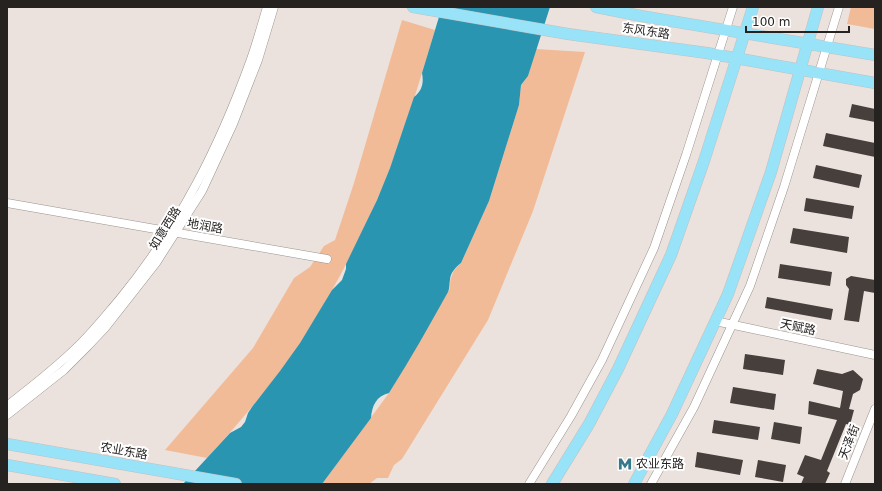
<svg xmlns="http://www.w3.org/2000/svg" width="882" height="491" font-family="'DejaVu Sans','Noto Sans SC',sans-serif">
<rect width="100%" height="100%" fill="#ebe2dd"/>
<g fill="#f2bb98">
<polygon points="851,7 875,7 875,29 847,24"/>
<path d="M402,20L435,30C421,77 407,123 390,168C367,228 335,289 300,343C273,384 240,422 207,458L165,450L253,348L294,278L310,267L324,246L335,240L354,183Z"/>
<path d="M536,49L585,52L533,211L488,320L402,459L394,465L388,478H377L369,484H322L389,393L450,288C450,276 453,270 461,263L489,201L519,105L521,85L528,76Z"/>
</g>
<path fill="#2995b1" d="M442,7H550L528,76L521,85L519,105L489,201L461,263C456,267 450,273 450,280C449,285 450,287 448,292C429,326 410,360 389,393C376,396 372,406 371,418L322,484H183L230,433L241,427L245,422L248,413L252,407L280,371L300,343L332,290L342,280L346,269V264L377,200L390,168L414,97C422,91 424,83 422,73Z"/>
<g fill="#463f3b">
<polygon points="852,104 875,109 875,122 849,117"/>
<polygon points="826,133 875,143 875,157 823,146"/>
<polygon points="816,165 862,175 859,188 813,178"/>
<polygon points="806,198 854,206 852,219 804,211"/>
<polygon points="793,228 849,237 847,253 790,243"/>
<polygon points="780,264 832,272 830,286 778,278"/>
<polygon points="851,276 875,280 875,293 864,291 859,322 844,320 849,289 846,285 846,279"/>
<polygon points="767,297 833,309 831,320 765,308"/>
<polygon points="745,354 785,360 783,375 743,369"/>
<polygon points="817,369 842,374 853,370 863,379 860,390 853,394 849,409 854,410 850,425 846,424 827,471 830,473 825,484 801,484 804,477 797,474 805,455 821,460 837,420 808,414 809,401 840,408 843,391 813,384"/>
<polygon points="733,387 776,394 774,410 730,403"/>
<polygon points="714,420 760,427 758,440 712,433"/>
<polygon points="774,422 802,427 800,444 771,439"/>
<polygon points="697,452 743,460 740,475 695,467"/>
<polygon points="758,460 786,465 783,482 755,477"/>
</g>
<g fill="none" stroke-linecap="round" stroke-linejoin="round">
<defs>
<g id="minor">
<polyline points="7,203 327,259"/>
<polyline points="715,321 875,355"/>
<path d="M7,406C33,385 60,365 83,341C96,328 107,314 119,300C179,227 219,148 251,59C257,42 262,24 267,7"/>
<polyline points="7,415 64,370 88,346 105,328 156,263 202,191 233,124 258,60 274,7"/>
<polyline points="529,484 571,416 602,360 654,248 686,155 733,7"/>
<polyline points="651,484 694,407 750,286 784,187 839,7"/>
<polyline points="845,484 875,409"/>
</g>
<g id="major">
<polyline points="413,7 568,34 707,53 875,83"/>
<polyline points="596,7 641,16 875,55"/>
<polyline points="7,444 236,484"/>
<polyline points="7,465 115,484"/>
<polyline points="552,484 589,424 618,369 671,255 704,161 753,7"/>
<polyline points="634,484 672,414 728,294 771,172 818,7"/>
</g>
</defs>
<use href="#minor" stroke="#9a938e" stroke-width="9"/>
<use href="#major" stroke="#c2c1c1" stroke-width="12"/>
<use href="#minor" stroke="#fff" stroke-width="8"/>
<use href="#major" stroke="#98e3f8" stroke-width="11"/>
</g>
<defs>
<symbol id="metro-bare" viewBox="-9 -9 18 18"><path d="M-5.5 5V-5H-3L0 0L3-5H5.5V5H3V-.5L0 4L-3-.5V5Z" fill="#37788a" stroke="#fff" stroke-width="2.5" paint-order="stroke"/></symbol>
</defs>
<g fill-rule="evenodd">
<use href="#metro-bare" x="615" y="454" width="20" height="20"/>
</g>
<g text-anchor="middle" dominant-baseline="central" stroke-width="4" stroke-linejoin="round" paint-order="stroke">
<g font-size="12" fill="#252220" stroke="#fff">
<text transform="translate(646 31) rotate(8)">东风东路</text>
<text transform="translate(205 226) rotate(10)">地润路</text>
<text transform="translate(165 228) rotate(-58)">如意西路</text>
<text transform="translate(798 327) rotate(12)">天赋路</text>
<text transform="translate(849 442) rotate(-69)">天泽街</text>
<text transform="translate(124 451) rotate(10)">农业东路</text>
</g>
<g font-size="12" fill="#252220" stroke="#fff" text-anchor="start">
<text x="636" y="464">农业东路</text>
</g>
</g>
<rect width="882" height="491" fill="none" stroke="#252220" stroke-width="16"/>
<path d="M746 26v6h103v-6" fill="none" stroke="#252220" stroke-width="2"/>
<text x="752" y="26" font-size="12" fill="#252220" stroke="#ffffff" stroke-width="3" paint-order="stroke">100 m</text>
</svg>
